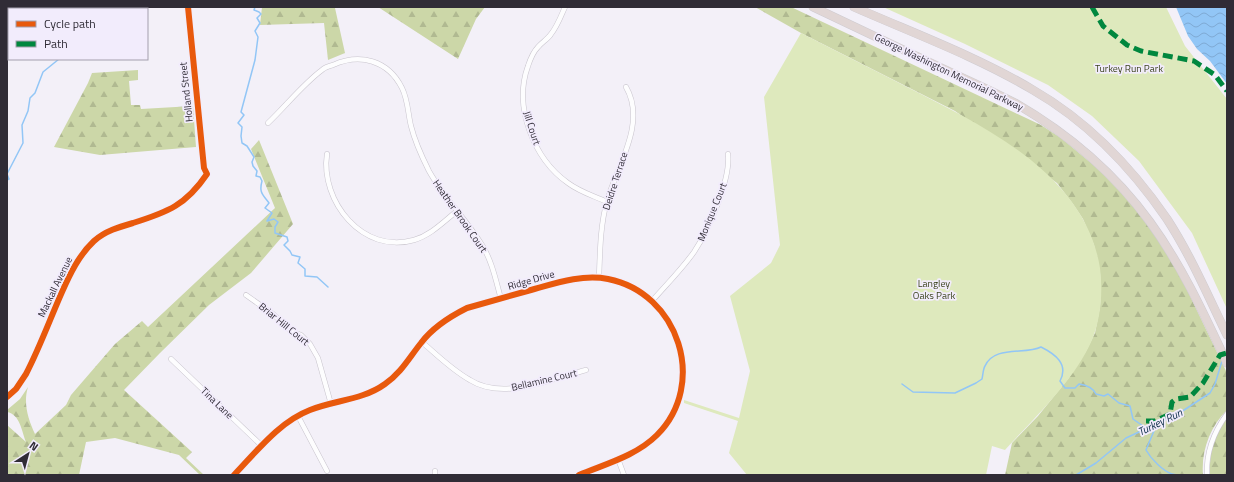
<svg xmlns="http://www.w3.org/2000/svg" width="1234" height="482" font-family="'Titillium Web',sans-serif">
<defs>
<pattern id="forest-firs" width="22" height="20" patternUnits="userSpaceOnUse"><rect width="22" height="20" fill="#ccd7a8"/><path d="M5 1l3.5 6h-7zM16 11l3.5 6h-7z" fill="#b0b991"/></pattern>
<pattern id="water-waves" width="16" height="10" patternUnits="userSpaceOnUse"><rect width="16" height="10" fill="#92c6f6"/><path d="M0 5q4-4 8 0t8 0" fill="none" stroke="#7eaad4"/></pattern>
</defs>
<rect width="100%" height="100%" fill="#f3f0f8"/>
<g fill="url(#forest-firs)">
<polygon points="262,7 340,7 335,8 345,53 328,60 324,23 260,25"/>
<polygon points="378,7 485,7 476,19 458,59"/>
<path d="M755,7H791L1041,125L1061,138L1097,168L1137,209L1160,241L1178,271L1227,373V410C1210,427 1201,451 1203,475H1005L1012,443L1038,416L1068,379L1086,351L1095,333L1100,307L1101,289L1100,272L1094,245L1083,219L1073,204L1057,183L955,111L801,33Z"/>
<polygon points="138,70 138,80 129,81 131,105 140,105 141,109 193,106 196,147 100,155 54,147 88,83 92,73"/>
<path d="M259,140L293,224L251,273L209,305L160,353L124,390L192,452L186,458L204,475H200L179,455L115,438L86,442L79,475H7V425L26,442C22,432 20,414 7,412V410L20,399L28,387C23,403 28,419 35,434L66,405L71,395L115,344L142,321L148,327L275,208L251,149Z"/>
<path d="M1227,418V475H1210C1209,455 1213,433 1227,418Z"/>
</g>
<g fill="#dee9bd">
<polygon points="883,7 1166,7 1185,46 1227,99 1227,309 1192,233 1139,161 1092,116 1048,85 965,44"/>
<path d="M801,33C836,51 872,69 907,87C983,126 1085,173 1100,268C1103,292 1101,318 1092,340C1075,380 1034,418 1005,450L992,446L986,475H747L729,453L738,421L684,403V400L739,418L750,371L730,296L771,263L780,245L764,97Z"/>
</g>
<polygon fill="url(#water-waves)" points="1176,7 1227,7 1227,84 1210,61 1197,49 1188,36"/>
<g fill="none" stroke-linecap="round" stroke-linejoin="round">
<g stroke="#92c6f6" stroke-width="1.5">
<path d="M255,7L254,10L259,12L261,14L257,18L260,23L255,31L258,37L255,60L241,112L244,115L238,123L242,127L241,136L242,143L247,146L254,157L252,162L253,166L257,171L256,176L260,177L262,181C259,192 262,194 269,203L265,208L272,213L267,221L274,219L278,222L275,227V233L287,237L288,241L284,245L290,251L292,255L300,257L298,263L305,269V276L317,277L328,287"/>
<polyline points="95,9 96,7"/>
<polyline points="7,180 9,179 7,174 23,143 22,125 28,111 30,98 35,93 43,72 59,59"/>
<path d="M902,384L913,392L955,393L976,383L982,379C983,375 983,369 985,366C994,345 1025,355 1041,347C1055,354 1069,364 1060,381L1065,388H1075L1079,384C1086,385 1093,388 1096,394L1104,396L1108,394L1119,403L1130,406L1133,419L1143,426L1149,428"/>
<path d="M1156,426L1146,450C1151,459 1163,471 1172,474C1175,475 1179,475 1181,475"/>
<polyline points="1076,475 1096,463 1126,438 1178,414 1210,393 1215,384 1222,361"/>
</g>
<defs>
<g id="street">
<path d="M565,7C561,16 557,27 551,34C548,39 542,42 538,47C533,52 530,60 528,66C513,107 534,159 568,183C580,192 594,196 607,202"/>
<polyline points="24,9 25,7"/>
<polyline points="7,30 9,28"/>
<path d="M268,123C285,107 303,84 322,70C325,67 329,66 333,65C360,53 388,60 402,88C408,100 408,114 411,126C415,142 422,157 429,171C444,198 466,219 482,245C492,261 496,281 501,299"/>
<path d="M327,154C320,201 363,255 414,240C431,235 443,222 457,211"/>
<path d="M599,278C600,253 600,226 607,201C617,166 647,123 626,87"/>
<polyline points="246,295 273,314 291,331 301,335 310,344 318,358 331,404"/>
<path d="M652,301C666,285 682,269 694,252C708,231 731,179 728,154"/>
<path d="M422,342C437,355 452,370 470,380C503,401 551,379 586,370"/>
<polyline points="171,359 262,446"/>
<path d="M7,397L16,389L26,374C40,347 50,319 62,292C70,274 79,255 94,241C105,231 119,227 133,223C168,212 186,205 207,174L204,168L188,7"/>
<polyline points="298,416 327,471"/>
<polyline points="618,459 624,475"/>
<polyline points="435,471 435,475"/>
<path d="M234,475C257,451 279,422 310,410C335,400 363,400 385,384C401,373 409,358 421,343C433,327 449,317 467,308C488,302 509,296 531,290C556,283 582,274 608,279C679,293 708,384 657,435C636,456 605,464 579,475"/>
<path d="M1207,475C1206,452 1213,433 1227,414"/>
</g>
<g id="highway">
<path d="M813,7C853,26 893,45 933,64C960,77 988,89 1015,103C1067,133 1115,174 1150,222C1182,266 1204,314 1227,363"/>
<path d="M854,7C913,33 978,57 1033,90C1087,121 1132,168 1167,219C1191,256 1208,296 1227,335"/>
</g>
</defs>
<use href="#street" stroke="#c8c4cd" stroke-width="5.5"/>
<use href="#highway" stroke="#cecbd0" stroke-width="9"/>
<use href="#street" stroke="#fdfdfe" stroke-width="4.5"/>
<use href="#highway" stroke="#e1d6d5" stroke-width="8"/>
<g stroke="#00873e" stroke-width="5" stroke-dasharray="10 5" stroke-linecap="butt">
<polyline points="1092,7 1103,26 1127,45 1141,51 1194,61 1215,75 1227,91"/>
<polyline points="1146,421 1155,421 1170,414 1172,402 1176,399 1190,397 1203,383 1220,355 1227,353"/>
</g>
<defs>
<g id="cycleway">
<path d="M7,397L16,389L26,374C40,347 50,319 62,292C70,274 79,255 94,241C105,231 119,227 133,223C168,212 186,205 207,174L204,168L188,7"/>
<path d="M234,475C257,451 279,422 310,410C335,400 363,400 385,384C401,373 409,358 421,343C433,327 449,317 467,308C488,302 509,296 531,290C556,283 582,274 608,279C679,293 708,384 657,435C636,456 605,464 579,475"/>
</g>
</defs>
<use href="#cycleway" stroke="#f2ecfc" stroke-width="8"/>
<use href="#cycleway" stroke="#e8590c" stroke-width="6"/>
</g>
<g text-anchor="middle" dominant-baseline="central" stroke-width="3.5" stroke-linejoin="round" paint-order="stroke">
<g font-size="10" fill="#39421b" stroke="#f2ecfc">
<text x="1129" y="68">Turkey Run Park</text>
<text x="934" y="283">Langley<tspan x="934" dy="12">Oaks Park</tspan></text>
</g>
<g font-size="10" fill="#302c36" stroke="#f2ecfc">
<text transform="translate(949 72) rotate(26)">George Washington Memorial Parkway</text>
<text transform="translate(186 92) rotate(-96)">Holland Street</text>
<text transform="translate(532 128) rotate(72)">Jill Court</text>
<text transform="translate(615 181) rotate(-72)">Deidre Terrace</text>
<text transform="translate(712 212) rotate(-68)">Monique Court</text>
<text transform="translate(460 216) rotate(55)">Heather Brook Court</text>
<text transform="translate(531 280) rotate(-16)">Ridge Drive</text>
<text transform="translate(55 287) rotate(-64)">Mackall Avenue</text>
<text transform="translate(284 324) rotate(39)">Briar Hill Court</text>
<text transform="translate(544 380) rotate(-13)">Bellamine Court</text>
<text transform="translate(217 403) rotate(44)">Tina Lane</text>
</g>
<g font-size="11" font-style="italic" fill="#0d2e48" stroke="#f2ecfc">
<text transform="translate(1160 422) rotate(-26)">Turkey Run</text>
</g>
</g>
<rect width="1234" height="482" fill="none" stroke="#302c36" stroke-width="16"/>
<rect x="8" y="8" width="140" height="52" fill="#f2ecfc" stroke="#a49fad"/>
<rect x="16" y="21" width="20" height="6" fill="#e8590c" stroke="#a49fad"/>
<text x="44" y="28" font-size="12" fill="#302c36">Cycle path</text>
<rect x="16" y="41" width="20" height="6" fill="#00873e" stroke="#a49fad"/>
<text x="44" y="48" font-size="12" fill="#302c36">Path</text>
<g transform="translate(28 454) rotate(36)" stroke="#f2ecfc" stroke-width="3" paint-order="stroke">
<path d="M0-3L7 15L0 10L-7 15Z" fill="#302c36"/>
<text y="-6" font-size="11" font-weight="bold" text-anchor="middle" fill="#302c36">N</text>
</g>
</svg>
